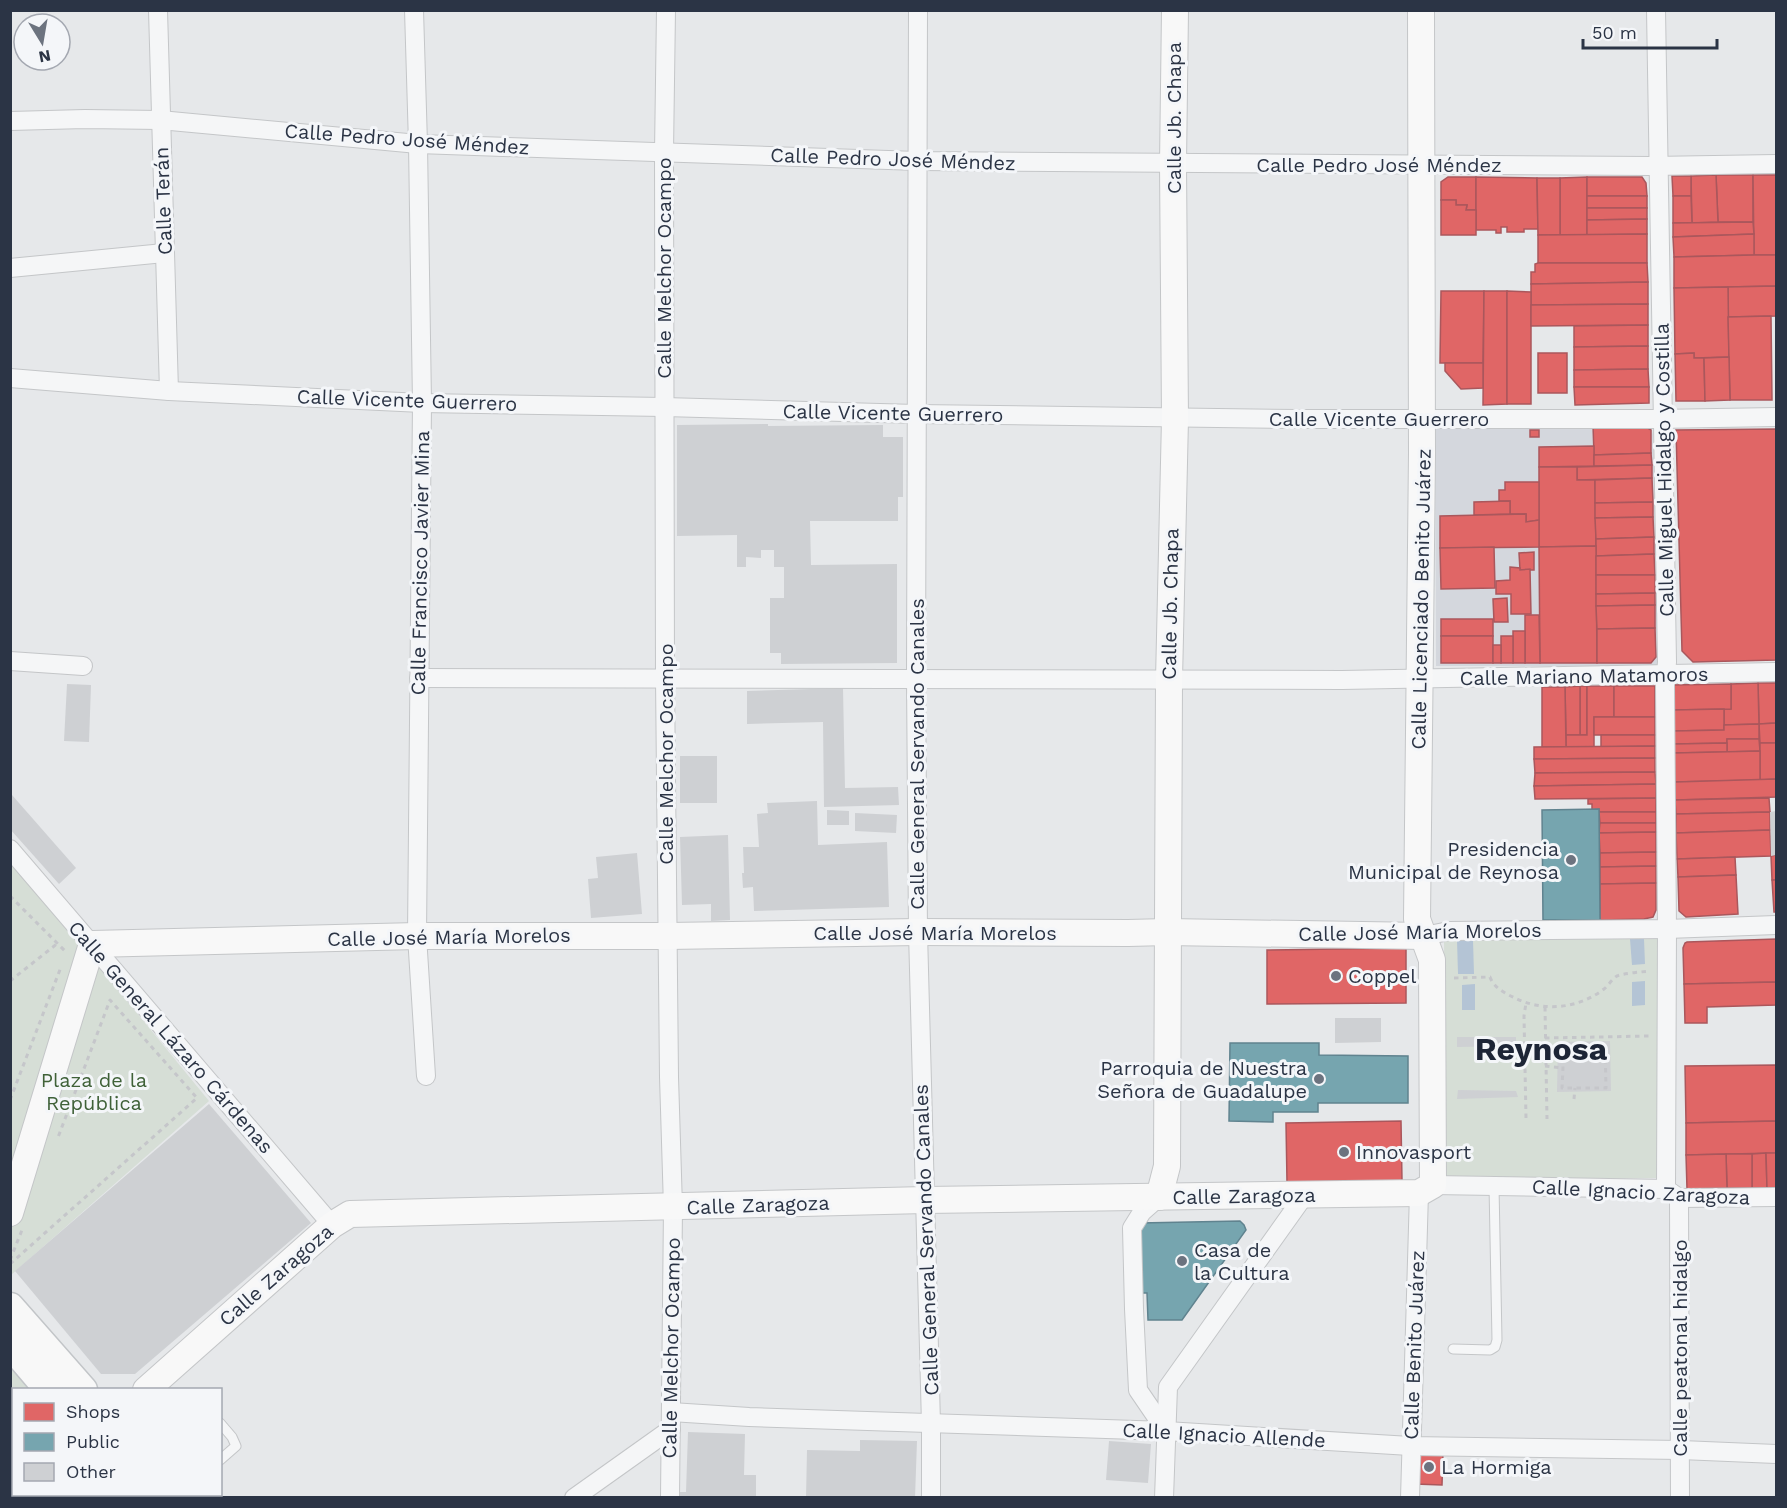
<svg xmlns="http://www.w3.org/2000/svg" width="1787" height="1508" font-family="'Work Sans',sans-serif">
<rect width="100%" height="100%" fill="#e6e8ea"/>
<polygon fill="#d4d7dd" points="1651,425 1653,435 1659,653 1658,664 1653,666 1436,666 1435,427"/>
<g fill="#d6ded6">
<polygon points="10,858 209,1101 11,1275 10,1275"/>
<polygon points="1657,935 1658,1178 1445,1179 1444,937"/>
<polygon points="10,1364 31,1389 14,1390 14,1471 11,1474"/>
</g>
<g fill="#b4c4d5">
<polygon points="1630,939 1644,939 1645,964 1632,965"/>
<polygon points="1457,940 1473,940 1474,974 1458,974"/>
<polygon points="1645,981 1645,1005 1632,1006 1632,982"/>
<polygon points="1475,984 1475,1010 1462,1010 1462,985"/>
</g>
<g fill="#e06666" stroke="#aa575c" stroke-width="1.5">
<polygon points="1716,175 1753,175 1753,222 1718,222"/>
<polygon points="1716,175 1718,222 1692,223 1691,176"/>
<polygon points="1753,175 1776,175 1776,255 1754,255"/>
<polygon points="1672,176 1691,176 1691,196 1673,196"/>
<polygon points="1448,177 1476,177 1476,210 1466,210 1467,205 1456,205 1456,200 1441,200 1441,182"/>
<polygon points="1476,177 1537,178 1538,229 1524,229 1524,232 1507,232 1507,227 1501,227 1501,233 1496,233 1496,230 1476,230"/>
<polygon points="1587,177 1587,235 1560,235 1560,178"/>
<polygon points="1587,177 1642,177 1646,183 1647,196 1587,196"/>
<polygon points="1537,178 1560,178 1560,235 1538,235"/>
<rect x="1587" y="196" width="60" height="12"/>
<polygon points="1673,196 1691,196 1692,223 1673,223"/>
<polygon points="1441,200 1456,200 1456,205 1467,205 1466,210 1476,210 1476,235 1441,235"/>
<polygon points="1587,208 1647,208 1647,219 1587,220"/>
<polygon points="1647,219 1647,234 1587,235 1587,220"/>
<polygon points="1753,222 1754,234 1673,237 1673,223"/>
<polygon points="1647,234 1647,263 1538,263 1538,235"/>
<polygon points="1754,234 1754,255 1674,257 1673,237"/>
<polygon points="1754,255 1776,255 1776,286 1674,288 1674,257"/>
<polygon points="1538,263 1647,263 1648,282 1531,284 1531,272 1535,272 1535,264"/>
<polygon points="1648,282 1648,304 1531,305 1531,284"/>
<polygon points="1776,286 1776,316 1728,317 1728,287"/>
<polygon points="1728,287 1729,357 1694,358 1694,353 1675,354 1674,288"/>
<polygon points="1441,291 1484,291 1483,363 1440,363"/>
<polygon points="1484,291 1507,291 1507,404 1483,405"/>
<polygon points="1507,291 1531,292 1531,404 1507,404"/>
<polygon points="1648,304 1648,325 1531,326 1531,305"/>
<polygon points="1771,316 1772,400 1730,400 1728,317"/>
<polygon points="1648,325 1648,346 1574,347 1574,326"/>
<polygon points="1648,346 1648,369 1574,370 1574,347"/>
<rect x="1538" y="353" width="29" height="40"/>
<polygon points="1694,353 1694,358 1704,358 1705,401 1676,401 1675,354"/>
<polygon points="1729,357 1730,400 1705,401 1704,358"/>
<polygon points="1445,363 1483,363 1483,388 1461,389 1445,371"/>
<polygon points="1648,369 1649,387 1574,387 1574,370"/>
<polygon points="1574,387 1649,387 1649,403 1575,405"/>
<polygon points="1593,425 1643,425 1651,430 1651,453 1594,455"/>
<polygon points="1776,429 1776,660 1693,662 1682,651 1676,430"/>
<rect x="1530" y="430" width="9" height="7"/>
<polygon points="1594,446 1594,466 1539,467 1539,447"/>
<polygon points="1651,453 1652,465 1594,466 1594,455"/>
<polygon points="1652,465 1652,478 1577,480 1577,467"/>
<polygon points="1539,467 1577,467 1577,480 1595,480 1596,546 1539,547"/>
<polygon points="1652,478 1653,502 1595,503 1595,480"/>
<polygon points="1505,482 1539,482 1539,520 1526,522 1526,514 1510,514 1510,501 1499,501 1499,490 1505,490"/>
<polygon points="1510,501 1510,514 1474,515 1474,502"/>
<polygon points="1653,502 1653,517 1595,518 1595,503"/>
<polygon points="1526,514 1526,522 1539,520 1539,547 1440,548 1440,516"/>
<polygon points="1653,517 1654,537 1596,539 1595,518"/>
<polygon points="1654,537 1654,554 1596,556 1596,539"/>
<polygon points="1596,546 1597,663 1540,663 1539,547"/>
<polygon points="1494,547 1495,588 1441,589 1440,548"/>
<polygon points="1534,552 1534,570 1520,570 1519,553"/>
<polygon points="1654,554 1655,575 1596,575 1596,556"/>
<polygon points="1510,567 1520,568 1520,570 1530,569 1531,614 1511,614 1511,594 1496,594 1496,581 1510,580"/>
<polygon points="1596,575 1655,575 1655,593 1596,594"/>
<polygon points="1655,593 1655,605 1596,606 1596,594"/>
<polygon points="1507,598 1508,622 1494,622 1493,599"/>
<polygon points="1655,605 1655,628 1597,629 1596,606"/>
<polygon points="1525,615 1539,615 1540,663 1525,663"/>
<rect x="1441" y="619" width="52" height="17"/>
<polygon points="1655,628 1656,657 1651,663 1597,663 1597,629"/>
<rect x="1513" y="631" width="12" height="32"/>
<rect x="1441" y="636" width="52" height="27"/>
<rect x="1501" y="636" width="12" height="27"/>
<rect x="1493" y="645" width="8" height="18"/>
<polygon points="1758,683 1776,683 1776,723 1759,724"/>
<polygon points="1758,683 1759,724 1724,725 1724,709 1731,709 1731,684"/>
<polygon points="1731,684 1731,709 1673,710 1672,685"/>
<rect x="1580" y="686" width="7" height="49"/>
<polygon points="1580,686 1580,735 1566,735 1565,687"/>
<polygon points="1587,686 1614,686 1614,717 1594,717 1594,747 1566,747 1566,735 1587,735"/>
<rect x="1614" y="686" width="41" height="31"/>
<polygon points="1542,687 1565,687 1566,747 1542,747"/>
<polygon points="1724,709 1724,730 1673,731 1673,710"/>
<rect x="1594" y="717" width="61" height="18"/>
<polygon points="1776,723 1776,743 1760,743 1759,724"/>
<polygon points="1759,724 1759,739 1727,739 1727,743 1674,744 1673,731 1724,730 1724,725"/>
<polygon points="1601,735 1655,735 1655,746 1601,747"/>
<polygon points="1727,739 1759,739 1760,751 1727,752"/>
<polygon points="1727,743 1727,752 1674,753 1674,744"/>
<polygon points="1760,743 1776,743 1776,779 1760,780"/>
<polygon points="1655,746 1655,758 1534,759 1534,747"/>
<polygon points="1760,751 1760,780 1675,782 1674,753"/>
<polygon points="1655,758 1655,772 1535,773 1534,759"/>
<polygon points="1655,772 1656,784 1534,786 1535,773"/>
<polygon points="1776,779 1776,797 1675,800 1675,782"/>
<polygon points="1656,784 1656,798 1535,799 1534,786"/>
<polygon points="1656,798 1656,812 1599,812 1599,809 1592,810 1592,804 1588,804 1588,799"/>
<polygon points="1769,798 1770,812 1676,814 1675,800"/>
<polygon points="1599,812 1656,812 1656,823 1600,823"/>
<polygon points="1770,812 1770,830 1676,833 1676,814"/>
<polygon points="1600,823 1656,823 1656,832 1599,833"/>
<polygon points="1770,830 1771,856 1677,859 1676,833"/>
<polygon points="1656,832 1656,852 1600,853 1599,833"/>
<polygon points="1656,852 1656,866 1600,867 1600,853"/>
<polygon points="1776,855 1776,880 1772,880 1771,856"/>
<polygon points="1735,857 1736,875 1678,877 1677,859"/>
<polygon points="1656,866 1656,883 1600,884 1600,867"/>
<polygon points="1736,875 1738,914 1686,917 1679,911 1678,877"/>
<polygon points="1772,880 1776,880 1776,912 1774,912"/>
<polygon points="1656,883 1656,910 1653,917 1644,919 1600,920 1600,884"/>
<polygon points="1776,939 1776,982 1684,984 1683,948 1685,943 1687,942"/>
<polygon points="1406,948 1406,1003 1267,1004 1267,950"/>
<polygon points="1776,982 1776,1005 1707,1007 1707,1023 1685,1023 1684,984"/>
<polygon points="1776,1065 1776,1121 1686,1123 1685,1066"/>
<polygon points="1401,1121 1402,1181 1287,1182 1286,1123"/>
<polygon points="1776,1121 1776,1153 1686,1155 1686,1123"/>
<polygon points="1766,1153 1767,1188 1752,1188 1752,1154"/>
<polygon points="1766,1153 1776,1153 1776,1188 1767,1188"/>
<polygon points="1726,1154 1752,1154 1752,1188 1727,1188"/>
<polygon points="1726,1154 1727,1188 1687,1189 1686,1155"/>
<polygon points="1416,1449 1443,1451 1442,1485 1415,1484"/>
</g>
<g fill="#76a5af" stroke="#60838f" stroke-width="1.5">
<polygon points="1599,809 1600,920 1543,920 1542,810"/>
<polygon points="1230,1043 1319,1043 1319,1055 1408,1056 1408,1103 1318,1103 1318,1112 1273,1112 1273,1122 1229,1121"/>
<polygon points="1240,1221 1244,1225 1246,1230 1182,1320 1148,1320 1147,1293 1141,1293 1140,1223"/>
</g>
<g fill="#ced0d3">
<polygon points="768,424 768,426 883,425 883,437 903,437 903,497 898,497 898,521 810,521 811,565 897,564 897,663 781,664 781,653 770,653 770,598 784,598 784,567 774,567 774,550 761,550 761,558 746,557 746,567 737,567 737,535 677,536 677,425"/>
<polygon points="67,684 91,685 89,742 64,741"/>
<polygon points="843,688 845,788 898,787 899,805 824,807 823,722 747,724 747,691"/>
<rect x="680" y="756" width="37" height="47"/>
<polygon points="12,795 76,868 59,884 10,829"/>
<polygon points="817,801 818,845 887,842 889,907 754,911 753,887 743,888 742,873 744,873 743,847 759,847 757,814 768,813 767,803"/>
<polygon points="827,810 849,811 849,825 827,825"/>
<polygon points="1776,811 1776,855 1771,856 1770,812"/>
<polygon points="855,813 897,815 896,833 855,831"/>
<polygon points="728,835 730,920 711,921 711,904 682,905 680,837"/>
<polygon points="637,853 642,914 591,918 588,879 598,878 596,857"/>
<polygon points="1335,1018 1381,1018 1381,1042 1335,1043"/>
<polygon points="1457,1037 1516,1037 1516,1046 1457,1047"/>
<polygon points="1610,1041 1611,1091 1557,1092 1558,1042"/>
<polygon points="1458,1090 1516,1091 1518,1097 1457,1099"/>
<polygon points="209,1104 311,1223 135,1374 101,1374 15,1271"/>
<polygon points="688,1432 745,1434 744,1475 756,1475 756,1498 678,1498 678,1492 686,1492"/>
<polygon points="860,1440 917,1441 915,1498 806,1498 807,1450 860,1451"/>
<polygon points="1109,1441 1151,1444 1148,1483 1106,1480"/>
</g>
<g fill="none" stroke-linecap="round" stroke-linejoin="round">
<defs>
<g id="lane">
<polyline points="1453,1349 1490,1350 1495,1347 1497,1340 1494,1186"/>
<polyline points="220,1423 232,1437 236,1446 220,1460"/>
</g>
<g id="street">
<polyline points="158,10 169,391"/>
<polyline points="414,10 418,144 422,403 417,936 426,1076"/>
<polyline points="666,10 664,152 665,678 669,1077 673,1207 670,1498"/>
<polyline points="918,10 916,678 918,932 931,1424 931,1498"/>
<polyline points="1656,10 1667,662 1665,685 1667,929 1666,1189"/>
<polyline points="10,121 85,119 160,120 418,144 918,161 1652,166 1776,164"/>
<polyline points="10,268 164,253"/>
<polyline points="10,378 169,391 422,403 664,407 916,414 1298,419 1657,419 1776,417"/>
<polyline points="10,661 83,666"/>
<polyline points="419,678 1342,680 1776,672"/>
<polyline points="10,849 332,1225"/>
<polyline points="1424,936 1449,931 1667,929 1776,925"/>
<polyline points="1433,1185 1666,1189 1679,1198 1776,1197"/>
<polyline points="1159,1197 1142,1212 1132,1228 1134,1309 1138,1390 1166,1431"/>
<polyline points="1679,1198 1680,1498"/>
<polyline points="671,1412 749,1417 1166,1431 1410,1446 1681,1450 1776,1454"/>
<polyline points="574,1498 671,1429"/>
<polyline points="1164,1498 1168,1387 1304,1196"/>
<polyline points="1410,1498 1419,1193"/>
</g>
<g id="secondary">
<polyline points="1159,1197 1167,1166 1169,680 1175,419 1173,164 1175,10"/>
<polyline points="10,1213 92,944 417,936 668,936 918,932 1128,933 1167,932 1424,936"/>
<polyline points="146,1390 332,1225 350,1214 925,1200 1419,1193 1433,1185 1432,960 1417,919 1422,453 1421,10"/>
</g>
<g id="primary">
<polyline points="10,1307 83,1390"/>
<polyline points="10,1344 49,1390"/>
<polyline points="10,1491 14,1487"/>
<polyline points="141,1494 143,1498"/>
<polyline points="170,1494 173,1498"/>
</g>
</defs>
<use href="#lane" stroke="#c4c6c8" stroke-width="11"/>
<use href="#street" stroke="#c4c6c8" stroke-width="20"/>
<use href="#secondary" stroke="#c4c6c8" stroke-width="28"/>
<use href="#primary" stroke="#c2c5c8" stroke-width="31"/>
<g stroke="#c5c6ca" stroke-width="3" stroke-dasharray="4.5 4.5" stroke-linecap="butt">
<polyline points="10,896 66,952"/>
<path d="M1454,978L1490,977C1493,987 1506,994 1515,998C1544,1012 1578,1009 1604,989C1608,986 1612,979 1617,976C1624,973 1642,972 1650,971"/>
<polyline points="10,981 58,943"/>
<polyline points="1545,1007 1547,1119"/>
<polyline points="1545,1038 1650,1036"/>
<polygon points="1564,1046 1605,1046 1606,1088 1562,1088"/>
<polyline points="1545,1066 1563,1068"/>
<polyline points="1574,1099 1575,1088"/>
<polyline points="10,1100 61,967"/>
<polyline points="1526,1118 1524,1016 1526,1003"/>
<polyline points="10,1260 22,1230"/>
<polyline points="10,1264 197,1098 110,1000 57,1140"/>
</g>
<use href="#lane" stroke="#f5f6f7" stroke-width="9"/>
<use href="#street" stroke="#f5f6f7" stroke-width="18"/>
<use href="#secondary" stroke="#f8f8f8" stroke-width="26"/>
<use href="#primary" stroke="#f8f8f8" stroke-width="28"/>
</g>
<g fill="#6c737f" stroke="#f4f6f9" stroke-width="2">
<circle cx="1571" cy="860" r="6"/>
<circle cx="1336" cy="976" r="6"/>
<circle cx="1319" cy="1079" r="6"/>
<circle cx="1344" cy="1152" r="6"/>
<circle cx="1182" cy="1261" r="6"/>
<circle cx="1429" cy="1467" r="6"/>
</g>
<g text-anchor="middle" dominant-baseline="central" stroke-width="6" stroke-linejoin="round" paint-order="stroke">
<g font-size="20" fill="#2b3445" stroke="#f4f6f9">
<text transform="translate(1174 118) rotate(-90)">Calle Jb. Chapa</text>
<text transform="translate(407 139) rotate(4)">Calle Pedro José Méndez</text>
<text transform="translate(893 159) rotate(2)">Calle Pedro José Méndez</text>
<text x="1379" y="165">Calle Pedro José Méndez</text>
<text transform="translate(163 201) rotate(-92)">Calle Terán</text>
<text transform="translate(664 268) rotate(-90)">Calle Melchor Ocampo</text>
<text transform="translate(407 400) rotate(2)">Calle Vicente Guerrero</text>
<text transform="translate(893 413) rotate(1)">Calle Vicente Guerrero</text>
<text x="1379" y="419">Calle Vicente Guerrero</text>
<text transform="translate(1664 470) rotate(-91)">Calle Miguel Hidalgo y Costilla</text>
<text transform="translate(420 563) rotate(-89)">Calle Francisco Javier Mina</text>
<text transform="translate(1421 599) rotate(-89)">Calle Licenciado Benito Juárez</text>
<text transform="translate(1170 604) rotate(-89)">Calle Jb. Chapa</text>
<text transform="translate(1584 676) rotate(-1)">Calle Mariano Matamoros</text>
<text transform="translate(666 754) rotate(-90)">Calle Melchor Ocampo</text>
<text transform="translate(917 754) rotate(-90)">Calle General Servando Canales</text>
<text transform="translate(1420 932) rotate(-1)">Calle José María Morelos</text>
<text x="935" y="933">Calle José María Morelos</text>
<text transform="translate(449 937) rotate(-1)">Calle José María Morelos</text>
<text transform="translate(171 1037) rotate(49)">Calle General Lázaro Cárdenas</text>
<text transform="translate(1641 1192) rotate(3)">Calle Ignacio Zaragoza</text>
<text transform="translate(1244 1196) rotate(-1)">Calle Zaragoza</text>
<text transform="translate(758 1205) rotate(-2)">Calle Zaragoza</text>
<text transform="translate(926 1240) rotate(-92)">Calle General Servando Canales</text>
<text transform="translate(276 1275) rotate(-41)">Calle Zaragoza</text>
<text transform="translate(1414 1345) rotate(-88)">Calle Benito Juárez</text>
<text transform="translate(671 1348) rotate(-89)">Calle Melchor Ocampo</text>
<text transform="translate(1680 1348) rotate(-90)">Calle peatonal hidalgo</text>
<text transform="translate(1224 1435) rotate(3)">Calle Ignacio Allende</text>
</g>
<g font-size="20" fill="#2b3445" stroke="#f4f6f9" text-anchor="start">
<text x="1559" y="849" text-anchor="end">Presidencia<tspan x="1559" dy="23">Municipal de Reynosa</tspan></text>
<text x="1348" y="976">Coppel</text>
<text x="1307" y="1068" text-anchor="end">Parroquia de Nuestra<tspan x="1307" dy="23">Señora de Guadalupe</tspan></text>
<text x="1356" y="1152">Innovasport</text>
<text x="1194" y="1250">Casa de<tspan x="1194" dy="23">la Cultura</tspan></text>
<text x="1441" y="1467">La Hormiga</text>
</g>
<g font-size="20" fill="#3f6138" stroke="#f4f6f9">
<text x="94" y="1080">Plaza de la<tspan x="94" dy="23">República</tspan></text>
</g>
<g font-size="32" font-weight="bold" fill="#1d2536" stroke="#f4f6f9">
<text x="1541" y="1049">Reynosa</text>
</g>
</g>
<rect width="1787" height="1508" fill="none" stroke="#2b3445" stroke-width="24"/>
<rect x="12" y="1388" width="210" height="108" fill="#f4f6f9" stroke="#a4a8b1" stroke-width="1.5"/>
<rect x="24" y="1403" width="30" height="18" fill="#e06666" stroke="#a4a8b1" stroke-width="1.5"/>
<text x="66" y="1418" font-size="18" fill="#2b3445">Shops</text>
<rect x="24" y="1433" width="30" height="18" fill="#76a5af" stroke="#a4a8b1" stroke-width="1.5"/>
<text x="66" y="1448" font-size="18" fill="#2b3445">Public</text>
<rect x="24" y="1463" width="30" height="18" fill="#ced0d3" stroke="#a4a8b1" stroke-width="1.5"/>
<text x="66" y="1478" font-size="18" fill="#2b3445">Other</text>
<g transform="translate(42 42) rotate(169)"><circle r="28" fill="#f4f6f9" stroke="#a4a8b1" stroke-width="1.5"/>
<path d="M0-4.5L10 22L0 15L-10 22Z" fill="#6c737f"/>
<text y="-9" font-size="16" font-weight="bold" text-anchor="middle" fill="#2b3445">N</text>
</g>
<path d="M1583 39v9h134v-9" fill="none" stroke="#2b3445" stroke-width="3"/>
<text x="1592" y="39" font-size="18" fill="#2b3445" stroke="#f4f6f9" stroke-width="4.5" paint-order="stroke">50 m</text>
</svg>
